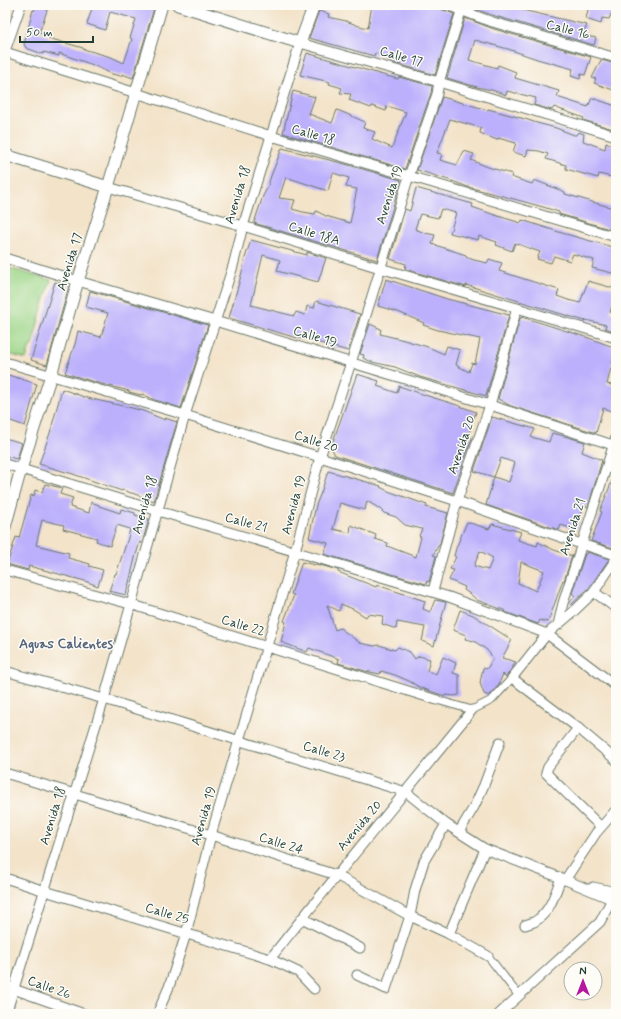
<svg xmlns="http://www.w3.org/2000/svg" width="621" height="1019" font-family="Mynerve,sans-serif">
<rect width="100%" height="100%" fill="#fdfcf7"/>
<filter id="ink" filterUnits="userSpaceOnUse"><feTurbulence type="fractalNoise" baseFrequency=".025" numOctaves="2"/><feDisplacementMap in="SourceGraphic" scale="8" xChannelSelector="R" yChannelSelector="G"/><feConvolveMatrix kernelMatrix="1 2 1 2 8 2 1 2 1" color-interpolation-filters="sRGB"/></filter>
<filter id="wash" filterUnits="userSpaceOnUse"><feTurbulence type="fractalNoise" baseFrequency=".012" numOctaves="4" result="noise"/><feDisplacementMap in="SourceGraphic" scale="16" xChannelSelector="R" yChannelSelector="G"/><feGaussianBlur stdDeviation="0.9" result="paint"/><feColorMatrix in="noise" values="0 0 0 0 0 0 0 0 0 0 0 0 0 0 0 0 0 1.4 0 .05"/><feComposite in="paint" operator="in"/></filter>
<g filter="url(#wash)">
<rect width="100%" height="100%" fill="#f3e3c9"/>
<polygon fill="#9cd587" stroke="#5e895e" points="5,267 51,280 41,311 32,346 30,346 26,359 5,353"/>
<g id="blocks">
<g fill="#bcb0fc" fill-rule="evenodd">
<polygon points="36,5 49,5 39,33 48,36 48,38 83,48 83,49 111,57 124,63 132,39 130,38 136,19 110,12 105,30 87,24 93,5 155,5 133,78 122,74 121,76 112,74 93,65 59,53 59,56 44,52 43,54 26,48 24,44 33,10 34,11"/>
<polygon points="372,5 439,5 441,9 454,14 435,75 388,61 389,57 375,53 374,56 309,38 319,11 329,14 328,17 346,21 359,26 368,28"/>
<polygon points="469,5 519,6 523,7 522,10 587,25 583,35 596,38 594,45 492,15 469,7"/>
<polygon points="589,5 615,5 609,19 602,18 601,24 586,19"/>
<polygon points="465,18 494,29 591,57 585,75 581,74 580,79 571,76 573,69 537,59 508,49 475,40 469,60 497,68 498,65 516,72 515,78 559,91 557,97 588,107 592,98 616,106 616,130 583,120 584,118 554,107 552,110 534,105 536,98 507,91 506,95 492,90 477,87 447,78"/>
<polygon points="307,53 383,75 398,79 399,77 432,86 431,93 405,169 283,133 293,91 315,97 309,114 332,123 337,110 347,114 365,122 363,128 375,132 372,139 392,148 406,112 387,106 386,111 372,106 371,108 349,100 351,94 340,93 342,88 329,84 330,82 300,75"/>
<polygon points="601,60 616,64 616,91 594,83 596,79 592,78"/>
<polygon points="442,97 488,110 488,109 525,119 537,123 556,128 574,135 576,135 578,132 584,134 583,141 605,149 606,143 616,146 616,178 599,174 598,178 566,169 566,165 546,159 548,154 539,151 528,150 526,156 513,152 516,143 498,138 497,140 480,133 481,128 450,119 437,153 442,154 440,160 457,165 464,151 474,154 471,160 488,167 512,174 511,177 532,184 534,180 565,192 565,194 613,208 611,215 616,217 616,231 559,214 559,212 543,207 514,199 468,187 452,181 417,170"/>
<path d="M282,148L337,162H338L401,180L377,260L254,223L263,196L268,186L271,176ZM333,173L349,178L346,187L357,189L350,223L326,216L316,211L315,214L303,212L292,209L295,200L279,198L286,177L328,191Z"/>
<polygon points="416,188 473,204 472,207 498,216 521,223 522,220 562,233 616,248 616,274 592,268 594,260 573,254 570,261 554,256 551,263 537,259 540,252 515,243 512,251 496,245 497,242 479,236 478,240 450,233 456,213 441,209 438,218 420,214 415,229 425,233 435,235 432,244 466,255 466,257 474,260 487,263 489,259 502,263 499,271 559,290 557,296 568,300 580,303 588,281 616,289 616,294 610,312 616,314 616,332 605,328 606,325 586,320 585,321 466,285 466,287 405,269 406,264 390,259 405,209 410,211"/>
<polygon points="251,240 307,255 307,252 326,258 318,282 277,271 280,260 263,255 251,305 294,316 296,312 305,315 307,306 314,308 316,301 360,314 348,351 306,339 297,338 229,318 242,272 244,261"/>
<polygon points="386,279 447,299 509,315 486,396 420,377 395,367 372,362 363,358 364,355 360,354 370,324 381,329 380,334 404,340 428,347 444,354 447,346 460,350 456,365 469,372 472,363 475,364 480,339 438,330 423,325 424,323 398,312 378,306"/>
<polygon points="55,282 69,286 47,365 31,360"/>
<polygon points="90,291 208,325 181,408 155,400 142,394 141,395 129,392 129,391 98,383 65,373 75,344 78,331 101,337 108,313 86,307"/>
<polygon points="522,317 586,337 616,348 607,384 616,386 616,413 603,408 596,433 511,406 498,399 520,318 521,318"/>
<polygon points="5,374 37,384 25,426 5,419"/>
<polygon points="357,374 379,381 377,386 397,393 399,386 428,396 457,405 476,412 468,436 472,438 453,493 335,455 331,447"/>
<polygon points="62,389 87,398 132,408 143,411 165,420 165,418 177,422 154,501 132,493 131,493 123,490 122,491 70,473 69,473 39,464 50,433"/>
<path d="M492,417L535,429L531,437L549,442L552,433L564,436L585,442L582,452L602,460L588,507L584,505L576,530L561,525L559,530L486,505L494,477L474,471ZM501,458L515,463L509,482L494,477Z"/>
<polygon points="5,438 22,443 17,459 5,456"/>
<path d="M328,471L381,486L380,487L388,491L427,505L426,507L448,513L440,543L433,555L436,556L429,582L427,581L426,584L324,554L328,543L309,538L316,505L322,490ZM367,501L380,509L384,513L396,517L405,525L422,529L419,536L421,537L416,557L387,546L388,543L375,539L376,535L351,525L350,533L333,529L340,503L365,510Z"/>
<polygon points="616,471 616,549 591,541 602,512 600,511"/>
<polygon points="45,484 62,488 60,494 73,498 70,507 89,513 91,502 99,505 99,506 120,513 121,509 135,513 135,515 149,519 142,543 140,542 135,558 126,595 109,591 115,574 116,574 128,538 130,529 117,525 110,546 96,541 97,538 63,529 64,525 42,520 36,545 69,553 68,558 90,564 89,566 103,570 98,586 85,581 29,566 28,570 7,564 16,537 19,538 31,495 34,496 35,490 42,492"/>
<path d="M467,522L489,529L492,524L521,532L518,540L537,546L538,542L554,550L572,556L564,581L563,580L548,622L540,620L538,624L505,612L506,611L477,600L470,594L464,590L465,587L449,580L454,570L450,569L456,557L454,556L456,548ZM480,551L493,558L488,570L474,566ZM521,562L544,571L536,591L518,583Z"/>
<polygon points="587,552 609,559 589,588 571,605 570,602 575,596 572,593 585,554 586,554"/>
<polygon points="302,562 320,566 320,565 338,570 338,572 376,587 377,585 425,601 423,609 430,612 435,600 446,602 434,646 422,641 425,627 397,622 396,629 382,624 383,616 368,614 366,617 353,609 341,604 339,611 327,605 335,630 340,628 360,643 374,646 379,645 395,650 398,647 410,652 415,659 419,656 430,659 427,671 436,674 443,657 456,663 453,673 459,675 459,695 454,696 447,695 445,696 421,688 409,681 395,675 381,671 380,674 365,671 338,663 339,659 309,648 307,652 281,642 286,622 284,621 294,595 291,594"/>
<polygon points="460,610 473,615 512,640 502,658 516,662 506,677 503,674 498,686 489,696 484,694 480,683 483,668 487,669 493,658 487,650 474,641 465,639 466,635 453,630"/>
</g>
</g>
</g>
<g filter="url(#ink)">
<use href="#blocks" fill-opacity="0" stroke="#697768" stroke-width="1"/>
<g fill="none" stroke-linecap="round" stroke-linejoin="round">
<defs>
<g id="pedestrian">
<polyline points="437,700 472,710 492,700 512,678"/>
<polyline points="488,956 519,996"/>
</g>
<g id="minor">
<path d="M445,5C463,10 479,18 496,23L616,58"/>
<polyline points="5,51 21,5"/>
<polyline points="5,52 136,93 271,136 409,176 616,237"/>
<polyline points="108,187 243,226 380,268 517,308 616,338"/>
<polyline points="5,258 78,281 215,321 490,405 616,446"/>
<polyline points="5,362 185,415 320,457 457,501 581,544 616,555"/>
<polyline points="5,464 158,511 449,597 547,634 616,686"/>
<polyline points="616,559 594,592 573,612 547,634 512,678 578,728 616,760"/>
<polyline points="5,570 130,604 437,700"/>
<polyline points="433,591 457,501 490,405 517,308"/>
<polyline points="594,592 616,608"/>
<polyline points="558,625 563,603 616,437"/>
<polyline points="5,671 104,699 406,792 446,824 485,849 561,878 616,901"/>
<polyline points="578,728 548,767 546,773 601,827"/>
<polyline points="5,773 211,835 336,875 410,916 449,934 488,956"/>
<polyline points="459,832 474,807 484,785 500,742"/>
<polyline points="5,878 45,891 270,959 298,972 314,989"/>
<polyline points="565,880 596,833 616,810"/>
<polyline points="593,887 616,892"/>
<polyline points="302,918 360,948"/>
<path d="M525,925C528,924 531,923 534,922C550,913 555,894 561,878"/>
<polyline points="449,934 485,849"/>
<path d="M270,959C336,875 405,793 472,710"/>
<polyline points="357,975 386,989 410,916 415,890 424,861 446,824"/>
<polyline points="5,986 84,1014"/>
<polyline points="6,1014 104,699 185,415 233,266 243,226 300,43 439,82 616,136"/>
<polyline points="157,1014 169,987 186,934 211,835 295,551 320,457 359,338 409,176 437,94 439,82 463,5"/>
<polyline points="499,1014 600,922 612,899"/>
</g>
<g id="tertiary">
<polyline points="178,5 300,43 314,5"/>
<polyline points="5,155 108,187"/>
<polyline points="5,527 21,469 51,375 78,281 108,187 162,5"/>
</g>
</defs>
<use href="#pedestrian" stroke="#697768" stroke-width="9"/>
<use href="#minor" stroke="#697768" stroke-width="11"/>
<use href="#tertiary" stroke="#697768" stroke-width="13"/>
<use href="#pedestrian" stroke="#fff" stroke-width="7"/>
<use href="#minor" stroke="#fff" stroke-width="9"/>
<use href="#tertiary" stroke="#fff" stroke-width="11"/>
</g>
</g>
<g text-anchor="middle" dominant-baseline="central" stroke-width="3" stroke-linejoin="round" paint-order="stroke">
<g font-size="13" fill="#1f3d34" stroke="#fdfcf7">
<text transform="translate(568 30) rotate(15)">Calle 16</text>
<text transform="translate(401 57) rotate(16)">Calle 17</text>
<text transform="translate(313 135) rotate(16)">Calle 18</text>
<text transform="translate(238 195) rotate(-73)">Avenida 18</text>
<text transform="translate(390 195) rotate(-72)">Avenida 19</text>
<text transform="translate(314 234) rotate(17)">Calle 18A</text>
<text transform="translate(70 262) rotate(-73)">Avenida 17</text>
<text transform="translate(315 337) rotate(17)">Calle 19</text>
<text transform="translate(316 442) rotate(18)">Calle 20</text>
<text transform="translate(462 445) rotate(-71)">Avenida 20</text>
<text transform="translate(145 505) rotate(-74)">Avenida 18</text>
<text transform="translate(294 505) rotate(-75)">Avenida 19</text>
<text transform="translate(246 523) rotate(16)">Calle 21</text>
<text transform="translate(573 527) rotate(-72)">Avenida 21</text>
<text transform="translate(243 626) rotate(17)">Calle 22</text>
<text transform="translate(324 752) rotate(17)">Calle 23</text>
<text transform="translate(53 816) rotate(-73)">Avenida 18</text>
<text transform="translate(204 816) rotate(-74)">Avenida 19</text>
<text transform="translate(360 826) rotate(-50)">Avenida 20</text>
<text transform="translate(281 844) rotate(18)">Calle 24</text>
<text transform="translate(167 914) rotate(17)">Calle 25</text>
<text transform="translate(49 988) rotate(20)">Calle 26</text>
</g>
<g font-size="14" font-weight="bold" fill="#56657a" stroke="#fdfcf7">
<text x="66" y="644">Aguas Calientes</text>
</g>
</g>
<rect width="621" height="1019" fill="none" stroke="#fdfcf7" stroke-width="20"/>
<g transform="translate(583 981)"><circle r="19" fill="#fdfcf7" stroke="#a4b0a9"/>
<path d="M0-3L7 15L0 10L-7 15Z" fill="#b5179e"/>
<text y="-6" font-size="11" font-weight="bold" text-anchor="middle" fill="#1f3d34">N</text>
</g>
<path d="M20 36v6h73v-6" fill="none" stroke="#1f3d34" stroke-width="2"/>
<text x="26" y="36" font-size="12" fill="#1f3d34" stroke="#fdfcf7" stroke-width="3" paint-order="stroke">50 m</text>
</svg>
